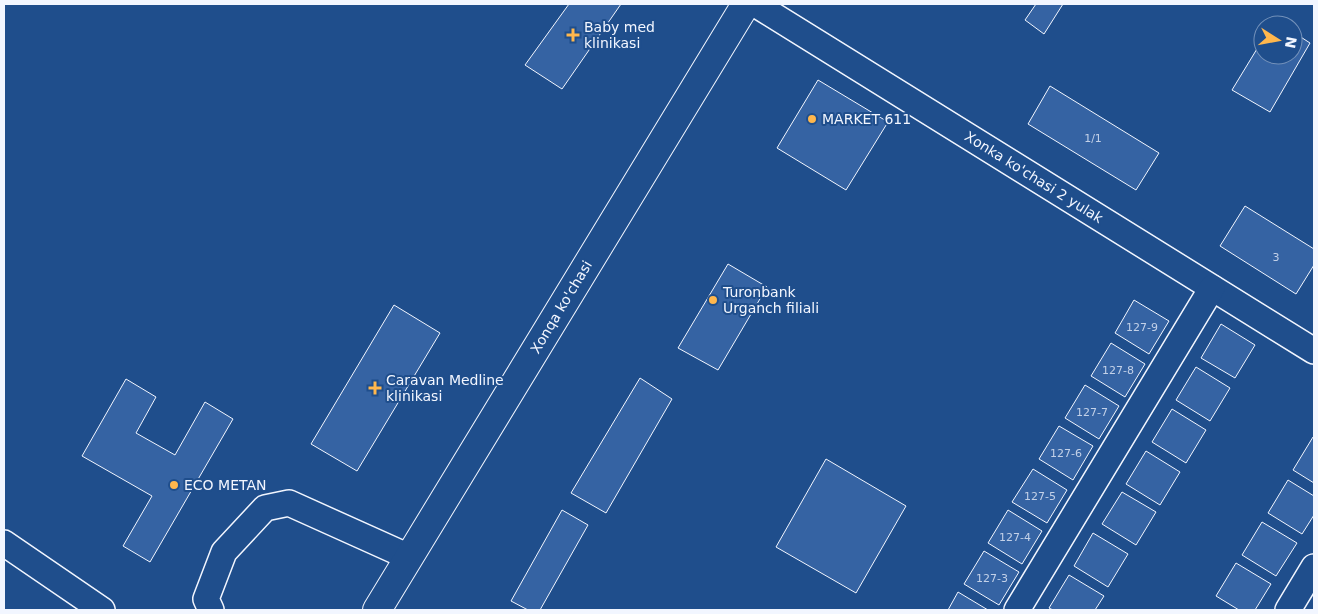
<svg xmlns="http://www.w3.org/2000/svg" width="1318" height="614" font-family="'DejaVu Sans',sans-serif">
<rect width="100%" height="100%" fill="#1f4e8c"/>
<g fill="#3563a3" stroke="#f2f6ff">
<polygon points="569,4 621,4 562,89 525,65"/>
<polygon points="1036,4 1063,4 1044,34 1025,20"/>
<polygon points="1293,32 1310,43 1270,112 1232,90 1263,39 1263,55 1293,55"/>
<polygon points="818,80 888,122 846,190 777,148"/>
<polygon points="1050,86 1159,153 1136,190 1028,124"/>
<polygon points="1245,206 1314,249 1314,265 1296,294 1220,246"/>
<polygon points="728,264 767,287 718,370 678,348"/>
<polygon points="1134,300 1169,321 1149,354 1115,333"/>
<polygon points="394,305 440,333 357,471 311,444"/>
<polygon points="1221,324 1255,345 1235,378 1201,358"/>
<polygon points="1111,343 1145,364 1125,397 1091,376"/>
<polygon points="1196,367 1230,388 1210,421 1176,400"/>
<polygon points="640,378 672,399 606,513 571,493"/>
<polygon points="126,379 156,397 136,433 175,455 205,402 233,419 150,562 123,546 152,496 82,456"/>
<polygon points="1085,385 1119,406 1099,439 1065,418"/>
<polygon points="1172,409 1206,430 1186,463 1152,442"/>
<polygon points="1059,426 1093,446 1073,480 1039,459"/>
<polygon points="1313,437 1314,438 1314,483 1293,470"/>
<polygon points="1146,451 1180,472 1160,505 1126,484"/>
<polygon points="826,459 906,506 856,593 776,547"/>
<polygon points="1033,469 1067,490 1047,523 1012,502"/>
<polygon points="1288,480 1314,496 1314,515 1302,534 1268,513"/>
<polygon points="1122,492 1156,512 1136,545 1102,524"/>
<polygon points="562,510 588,525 540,610 528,610 511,601"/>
<polygon points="1008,510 1042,531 1022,564 988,543"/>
<polygon points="1262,522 1297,543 1276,576 1242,555"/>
<polygon points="1093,533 1128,554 1108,587 1074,566"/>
<polygon points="984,551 1019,572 999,605 964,584"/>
<polygon points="1236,563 1271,584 1255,610 1239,610 1216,596"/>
<polygon points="1069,575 1104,596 1095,610 1053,610 1049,608"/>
<polygon points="958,592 988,610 948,610"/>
</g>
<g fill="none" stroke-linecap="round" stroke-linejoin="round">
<defs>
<g id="minor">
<polyline points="755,4 1314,351"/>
<polyline points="4,543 102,610"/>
<polyline points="211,610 206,599 224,552 265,508 289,503 409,557"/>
<polyline points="1017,610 1212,288"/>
<polyline points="1288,610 1314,567"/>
</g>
<polyline id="major" points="377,610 746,4"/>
</defs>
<use href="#minor" stroke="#f2f6ff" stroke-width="28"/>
<use href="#major" stroke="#f2f6ff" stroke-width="30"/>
<use href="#minor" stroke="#1f4e8c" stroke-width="25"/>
<use href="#major" stroke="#1f4e8c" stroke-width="28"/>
</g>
<g fill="#ffb74d" stroke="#1f4e8c" stroke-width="2">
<path d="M570.5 27.5h5v5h5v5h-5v5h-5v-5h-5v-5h5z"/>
<circle cx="812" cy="119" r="5"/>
<circle cx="713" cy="300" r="5"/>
<path d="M372.5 380.5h5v5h5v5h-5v5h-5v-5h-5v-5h5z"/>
<circle cx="174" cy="485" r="5"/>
</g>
<g text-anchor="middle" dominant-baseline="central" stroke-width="4" stroke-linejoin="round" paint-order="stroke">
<g font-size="11" fill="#c3d1e8">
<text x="1093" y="138">1/1</text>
<text x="1276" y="257">3</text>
<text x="1142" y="327">127-9</text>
<text x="1118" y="370">127-8</text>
<text x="1092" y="412">127-7</text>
<text x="1066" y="453">127-6</text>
<text x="1040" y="496">127-5</text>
<text x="1015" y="537">127-4</text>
<text x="992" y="578">127-3</text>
</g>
<g font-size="14" fill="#f2f6ff" stroke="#1f4e8c" text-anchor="start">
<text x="584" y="27">Baby med<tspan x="584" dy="16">klinikasi</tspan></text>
<text x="822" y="119">MARKET 611</text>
<text x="723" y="292">Turonbank<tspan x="723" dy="16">Urganch filiali</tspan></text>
<text x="386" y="380">Caravan Medline<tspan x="386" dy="16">klinikasi</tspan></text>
<text x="184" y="485">ECO METAN</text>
</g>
<g font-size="14" fill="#f2f6ff" stroke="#1f4e8c">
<text transform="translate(1034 177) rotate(32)">Xonka ko'chasi 2 yulak</text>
<text transform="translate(561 307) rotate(-59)">Xonqa ko'chasi</text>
</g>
</g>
<rect width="1318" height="614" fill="none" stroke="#f2f6ff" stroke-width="10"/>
<g transform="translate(1278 40) rotate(101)"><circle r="24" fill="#1f4e8c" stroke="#7391ba"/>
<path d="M0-4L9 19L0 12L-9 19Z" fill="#ffb74d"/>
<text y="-8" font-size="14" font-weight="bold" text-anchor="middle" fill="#f2f6ff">N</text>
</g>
</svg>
